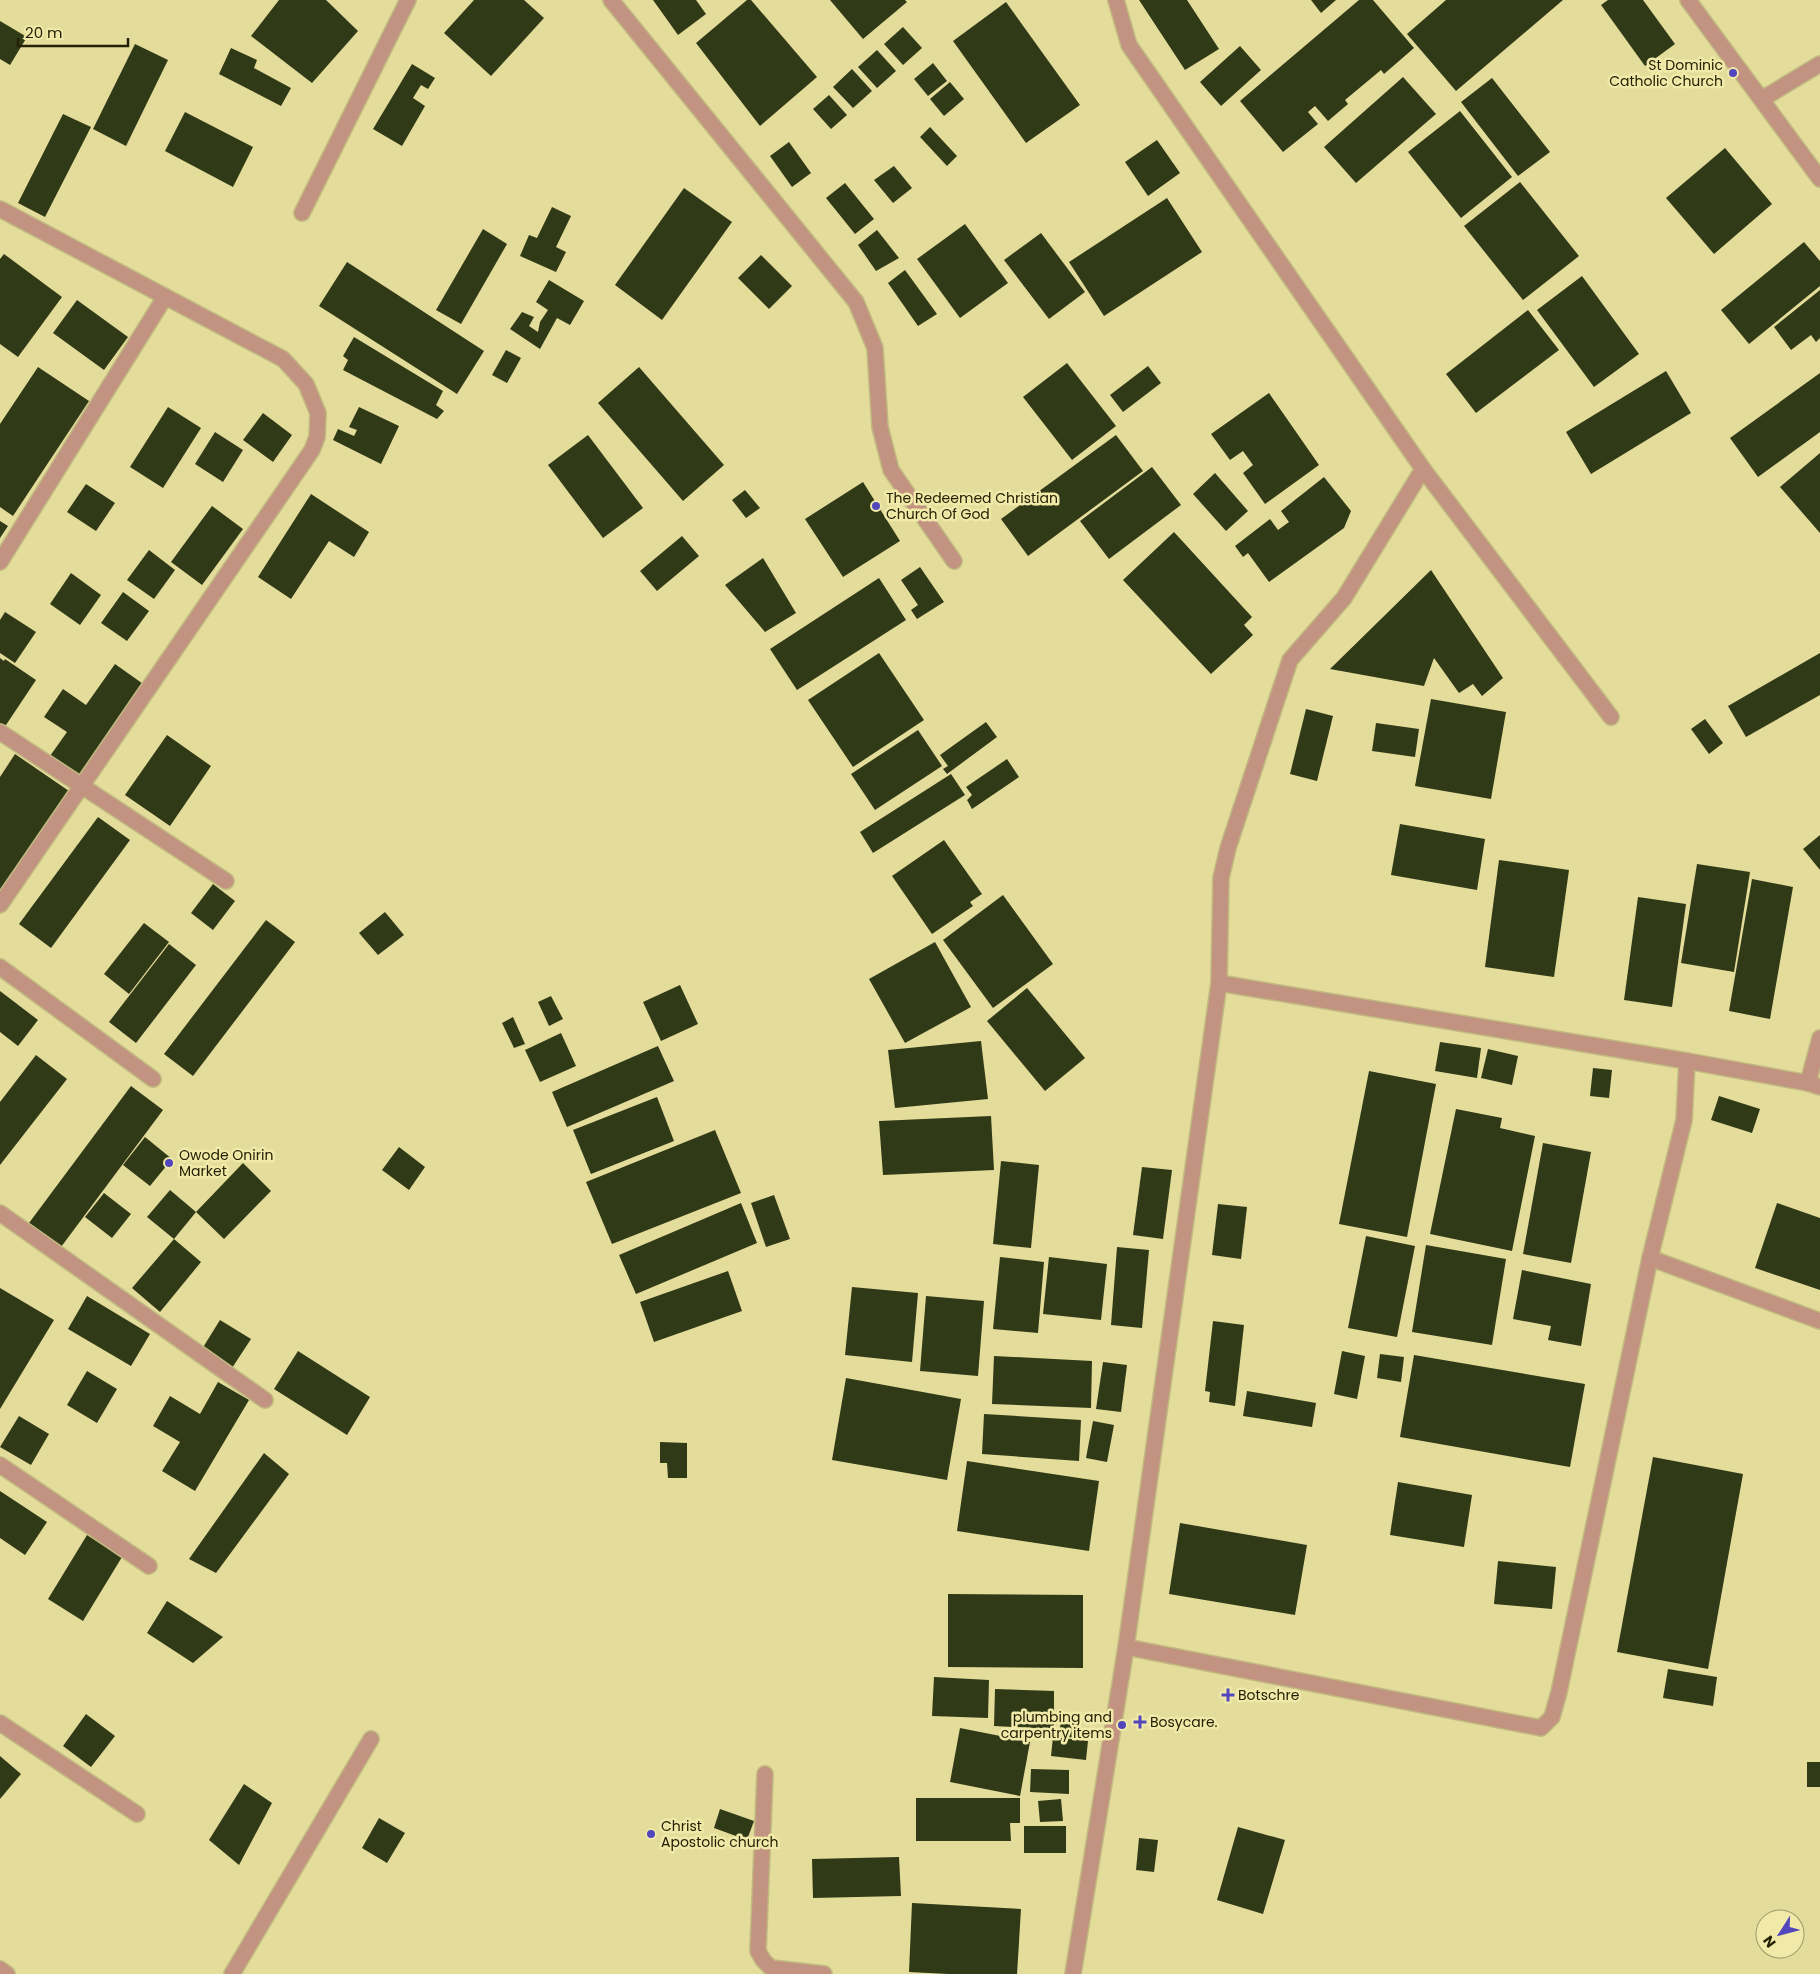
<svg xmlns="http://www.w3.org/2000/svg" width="1820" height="1974" font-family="Poppins,sans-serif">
<rect width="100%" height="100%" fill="#e4dc9b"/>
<g fill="#313a17">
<polygon points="279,0 326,0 358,31 312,83 251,36"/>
<polygon points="474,0 524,0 544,18 491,76 444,33"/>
<polygon points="653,0 696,0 706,14 678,35"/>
<polygon points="747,0 751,0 817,77 760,126 696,43"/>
<polygon points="830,0 905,0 907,2 863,39"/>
<polygon points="1139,0 1187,0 1219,49 1185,70"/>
<polygon points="1311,0 1336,0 1321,13"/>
<polygon points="1359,0 1373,0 1414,48 1384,74 1381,70 1345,100 1348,104 1328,121 1315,106 1308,112 1318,124 1283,152 1240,101"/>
<polygon points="1446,0 1563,0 1456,91 1407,34"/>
<polygon points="1608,0 1643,0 1675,44 1645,66 1601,5"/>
<polygon points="1006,2 1080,105 1026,143 953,41"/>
<polygon points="0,21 27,37 10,65 0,59"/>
<polygon points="903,27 922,48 903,65 884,44"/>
<polygon points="135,44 168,60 126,146 93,129"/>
<polygon points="1240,46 1261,70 1221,106 1200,82"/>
<polygon points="231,48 257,60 254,68 291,88 281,106 219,74"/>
<polygon points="877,50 896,71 877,88 858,67"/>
<polygon points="933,63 947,81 928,96 914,79"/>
<polygon points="412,64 435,78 428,89 421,85 413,98 425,106 402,146 373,129"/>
<polygon points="852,69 872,91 853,108 833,87"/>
<polygon points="1403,77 1436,114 1356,183 1324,147"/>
<polygon points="1492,78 1550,152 1518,176 1461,102"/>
<polygon points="950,82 964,99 944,116 930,99"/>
<polygon points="829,95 847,115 831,129 813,109"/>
<polygon points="1460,111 1512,177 1461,218 1408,152"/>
<polygon points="185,112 253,147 233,187 165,151"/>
<polygon points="63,114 91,127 45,217 18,203"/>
<polygon points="930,127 957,156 947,166 920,137"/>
<polygon points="1157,140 1180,173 1148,196 1125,162"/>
<polygon points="789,142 811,173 792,187 770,156"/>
<polygon points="1725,148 1772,204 1714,254 1666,198"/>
<polygon points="894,166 912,188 893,203 874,180"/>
<polygon points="1520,182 1579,256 1523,300 1464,226"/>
<polygon points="845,183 874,219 855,234 826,198"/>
<polygon points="684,188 732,222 662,320 615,285"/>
<polygon points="1167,198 1202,252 1104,316 1069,262"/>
<polygon points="552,207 571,216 556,247 566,252 556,272 520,256 529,235 537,238"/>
<polygon points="965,224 1008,283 960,318 917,259"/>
<polygon points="483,229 507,244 461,324 436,310"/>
<polygon points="877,230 899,258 876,271 858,245"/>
<polygon points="1041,233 1085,292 1049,319 1004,260"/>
<polygon points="1804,242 1820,261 1820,286 1749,344 1721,310"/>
<polygon points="4,254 62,297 18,357 0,344 0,259"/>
<polygon points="761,255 792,286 769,309 738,278"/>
<polygon points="347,262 484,351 457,394 319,306"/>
<polygon points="905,270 937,314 918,326 888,283"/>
<polygon points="1582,276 1639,354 1594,387 1537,310"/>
<polygon points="549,280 584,301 570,325 557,318 540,349 510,329 522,312 534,317 529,326 538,332 540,322 548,310 536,302"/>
<polygon points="1820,290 1820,338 1816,342 1811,335 1791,350 1774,327"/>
<polygon points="77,300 128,337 104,370 53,333"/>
<polygon points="1528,310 1559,350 1476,413 1446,374"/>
<polygon points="354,337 443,391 436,405 444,411 437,419 343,370 348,360 343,356"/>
<polygon points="506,350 521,358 507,383 492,375"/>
<polygon points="1067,363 1116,426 1072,460 1023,397"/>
<polygon points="1148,366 1161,383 1123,412 1110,395"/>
<polygon points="38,367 89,401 13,516 0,507 0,424"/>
<polygon points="639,367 724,465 683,501 598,403"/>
<polygon points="1666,371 1691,413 1591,474 1566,432"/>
<polygon points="1820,373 1820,432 1758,477 1730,438"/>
<polygon points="1269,393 1319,465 1265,504 1243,473 1253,465 1243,451 1230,460 1211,434"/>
<polygon points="168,407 201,428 163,488 130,467"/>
<polygon points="359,407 399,426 381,464 333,440 338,429 354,436 357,430 349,427"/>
<polygon points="263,413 292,435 273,462 243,440"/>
<polygon points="215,432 243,450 223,482 195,464"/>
<polygon points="588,435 643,508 603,538 548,465"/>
<polygon points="1116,435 1143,471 1028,556 1001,519"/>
<polygon points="1820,453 1820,533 1780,487"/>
<polygon points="1152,467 1181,505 1109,559 1080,521"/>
<polygon points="1215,473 1248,511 1226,531 1193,494"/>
<polygon points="1324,477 1351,511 1344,528 1269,582 1248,553 1243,557 1235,546 1270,519 1278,530 1289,522 1281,511"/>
<polygon points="863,482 900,541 843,577 805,519"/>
<polygon points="86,484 115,503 96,531 67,512"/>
<polygon points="745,490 760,508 746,518 732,500"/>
<polygon points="311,494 369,532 354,557 329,541 291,599 258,577"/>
<polygon points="212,506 243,529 202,585 171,562"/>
<polygon points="0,521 8,526 0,538"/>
<polygon points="1174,532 1252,617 1244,625 1253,635 1211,674 1123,580"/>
<polygon points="682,536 699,556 657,591 640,571"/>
<polygon points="149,550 175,570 154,599 127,580"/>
<polygon points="763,558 796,613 765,632 725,585"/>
<polygon points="920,567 944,602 917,619 911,610 918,605 901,580"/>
<polygon points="1431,570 1503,678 1482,696 1473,684 1459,693 1434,658 1424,686 1330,669"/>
<polygon points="71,573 101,595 80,625 50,604"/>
<polygon points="879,578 906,620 797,690 770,649"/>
<polygon points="123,592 149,611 127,641 101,623"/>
<polygon points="5,612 36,632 15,663 0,653 0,620"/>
<polygon points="879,653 924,720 853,767 808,700"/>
<polygon points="1820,653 1820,695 1746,737 1728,706"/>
<polygon points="0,658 4,661 5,659 36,680 4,728 0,726"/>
<polygon points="115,664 146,686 81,778 50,756 67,732 44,717 63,689 86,705"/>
<polygon points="1431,699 1506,712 1491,799 1415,786"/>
<polygon points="1306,709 1333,716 1317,781 1290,774"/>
<polygon points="1705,719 1723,743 1709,754 1691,729"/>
<polygon points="986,722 997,737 947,774 943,769 948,766 940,755"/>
<polygon points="1376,723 1419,729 1415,757 1372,751"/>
<polygon points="918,730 942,766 875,810 851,774"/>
<polygon points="167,735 211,766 170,826 125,795"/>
<polygon points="15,754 69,791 0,892 0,777"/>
<polygon points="1007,759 1019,777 972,809 967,800 972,795 966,787"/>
<polygon points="951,774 965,795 873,853 860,832"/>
<polygon points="98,817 130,840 51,948 19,924"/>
<polygon points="1400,824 1485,839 1477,890 1391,875"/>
<polygon points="1820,835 1820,870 1803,849"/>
<polygon points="944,840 982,894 970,902 973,906 932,934 892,876"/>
<polygon points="1499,860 1569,870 1554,977 1485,967"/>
<polygon points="1697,864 1750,872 1734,972 1681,963"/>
<polygon points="1752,879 1793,887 1770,1019 1729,1011"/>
<polygon points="213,884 235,901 213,930 191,913"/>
<polygon points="1003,895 1053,964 993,1008 943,940"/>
<polygon points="1638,897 1686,904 1672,1007 1624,1000"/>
<polygon points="385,912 404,935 378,955 359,933"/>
<polygon points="266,920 295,942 193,1076 164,1054"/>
<polygon points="144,923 169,942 129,994 104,974"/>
<polygon points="935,942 971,1007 905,1043 869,979"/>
<polygon points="169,944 196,965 136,1043 109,1022"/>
<polygon points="680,985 698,1024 661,1041 643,1002"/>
<polygon points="1027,988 1085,1058 1045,1091 987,1021"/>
<polygon points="0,991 38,1020 18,1046 0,1032"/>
<polygon points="551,996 563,1019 549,1026 538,1002"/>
<polygon points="513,1017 525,1044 514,1048 502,1023"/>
<polygon points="561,1033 576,1066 540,1082 525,1050"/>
<polygon points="981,1041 988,1099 895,1108 888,1050"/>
<polygon points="1440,1042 1481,1048 1477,1078 1435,1071"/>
<polygon points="658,1046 674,1081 567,1127 552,1092"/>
<polygon points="1488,1049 1518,1056 1512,1085 1481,1078"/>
<polygon points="36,1055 67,1079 0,1165 0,1102"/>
<polygon points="1593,1068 1612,1070 1609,1098 1590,1096"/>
<polygon points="1369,1071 1436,1084 1407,1237 1339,1224"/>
<polygon points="131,1086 163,1110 61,1247 29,1223"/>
<polygon points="1719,1096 1760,1109 1752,1133 1711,1120"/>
<polygon points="657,1097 674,1141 591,1174 573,1130"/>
<polygon points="1456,1109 1502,1118 1500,1128 1535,1136 1512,1251 1430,1234"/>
<polygon points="991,1116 994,1170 883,1175 879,1121"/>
<polygon points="715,1130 741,1193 612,1244 586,1182"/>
<polygon points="145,1137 172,1159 150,1186 123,1165"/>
<polygon points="1543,1143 1591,1152 1571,1263 1523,1254"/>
<polygon points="399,1147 425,1167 409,1190 382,1170"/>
<polygon points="1001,1161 1039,1165 1031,1248 993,1244"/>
<polygon points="243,1163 271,1191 224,1239 196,1212"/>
<polygon points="1142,1167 1172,1170 1163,1239 1133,1235"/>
<polygon points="170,1190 196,1212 174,1239 147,1217"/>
<polygon points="104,1193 131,1214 112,1238 85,1217"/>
<polygon points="774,1195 790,1239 766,1247 751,1203"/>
<polygon points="741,1203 757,1243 636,1294 619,1255"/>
<polygon points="1777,1203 1820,1218 1820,1290 1755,1268"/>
<polygon points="1218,1204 1247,1207 1241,1259 1212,1255"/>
<polygon points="1366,1236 1415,1246 1397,1337 1348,1328"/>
<polygon points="174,1239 201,1262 160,1312 132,1288"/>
<polygon points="1426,1245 1506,1259 1492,1345 1412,1332"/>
<polygon points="1117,1247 1149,1250 1142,1328 1111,1325"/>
<polygon points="1000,1257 1044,1262 1038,1333 993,1329"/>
<polygon points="1049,1257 1107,1264 1101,1320 1043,1314"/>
<polygon points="1522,1270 1591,1284 1581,1346 1548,1340 1551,1326 1513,1319"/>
<polygon points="728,1271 742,1311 654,1342 640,1302"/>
<polygon points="852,1287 918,1293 912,1362 845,1355"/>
<polygon points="0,1288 54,1320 0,1409"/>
<polygon points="87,1296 150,1334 131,1366 68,1329"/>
<polygon points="926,1296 984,1301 978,1376 920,1371"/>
<polygon points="220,1320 251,1339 232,1368 202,1349"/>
<polygon points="1213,1321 1244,1325 1235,1406 1209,1402 1210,1392 1205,1391"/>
<polygon points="298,1351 370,1397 347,1435 274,1389"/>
<polygon points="1342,1351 1365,1356 1357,1399 1334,1394"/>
<polygon points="1380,1354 1404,1357 1401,1382 1377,1378"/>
<polygon points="1414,1355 1585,1384 1570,1467 1400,1437"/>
<polygon points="994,1356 1092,1361 1091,1408 992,1404"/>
<polygon points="1103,1362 1127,1365 1121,1412 1096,1409"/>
<polygon points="87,1371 117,1389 97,1423 67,1405"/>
<polygon points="846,1378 961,1399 947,1480 832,1460"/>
<polygon points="218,1382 249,1400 195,1491 162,1471 180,1442 153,1426 170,1396 200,1414"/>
<polygon points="1247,1391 1316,1403 1312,1427 1243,1416"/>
<polygon points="984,1414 1081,1420 1079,1461 982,1454"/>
<polygon points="19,1416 49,1434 31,1465 0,1447"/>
<polygon points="1093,1421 1114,1425 1107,1462 1086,1458"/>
<polygon points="660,1442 687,1443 687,1478 668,1478 667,1463 660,1463"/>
<polygon points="264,1453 289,1474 216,1573 189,1559"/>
<polygon points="1653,1457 1743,1474 1708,1669 1617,1652"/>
<polygon points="967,1461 1099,1481 1089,1551 957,1531"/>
<polygon points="1398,1482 1472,1495 1464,1547 1390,1535"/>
<polygon points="0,1491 47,1522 25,1555 0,1538"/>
<polygon points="1180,1523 1307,1545 1295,1615 1169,1594"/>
<polygon points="87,1535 122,1557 83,1621 48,1599"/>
<polygon points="1498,1561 1556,1567 1552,1609 1494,1604"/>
<polygon points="948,1594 1083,1595 1083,1668 948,1667"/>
<polygon points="167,1601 223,1637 193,1663 147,1633"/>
<polygon points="1668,1669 1717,1677 1713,1706 1663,1698"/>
<polygon points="934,1677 989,1680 988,1718 932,1716"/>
<polygon points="995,1689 1054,1691 1054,1729 994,1726"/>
<polygon points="86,1714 115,1736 91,1767 63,1746"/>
<polygon points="1061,1721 1079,1723 1077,1738 1059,1736"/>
<polygon points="960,1728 1030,1742 1020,1796 950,1782"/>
<polygon points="1053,1737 1088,1741 1086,1760 1051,1756"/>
<polygon points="0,1756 21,1774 0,1799"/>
<rect x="1807" y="1762" width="13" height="25"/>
<polygon points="1031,1769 1069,1770 1069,1794 1030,1792"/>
<polygon points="244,1784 272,1803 239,1865 209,1840"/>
<polygon points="916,1798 1020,1798 1020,1823 1010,1823 1011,1841 916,1841"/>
<polygon points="1061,1799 1063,1821 1040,1822 1038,1801"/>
<polygon points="720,1809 754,1821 747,1840 714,1828"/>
<polygon points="379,1818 405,1833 387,1863 362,1848"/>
<rect x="1024" y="1826" width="42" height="27"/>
<polygon points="1238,1827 1285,1840 1263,1914 1217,1900"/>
<polygon points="1139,1838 1158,1840 1154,1872 1136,1870"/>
<polygon points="899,1857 901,1896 813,1898 812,1859"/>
<polygon points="912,1903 1021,1909 1017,1974 948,1974 909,1972"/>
</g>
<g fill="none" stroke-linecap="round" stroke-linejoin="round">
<defs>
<g id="lane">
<polyline points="0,209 283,359 306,384 318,413 317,437 312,450 0,905"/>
<polyline points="0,562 165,297"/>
<polyline points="0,732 226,881"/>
<polyline points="0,967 153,1079"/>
<polyline points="0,1213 265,1400"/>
<polyline points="0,1465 149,1566"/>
<polyline points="0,1723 137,1814"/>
<polyline points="0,1969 7,1974"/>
<polyline points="232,1974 371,1739"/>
</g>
<g id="street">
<polyline points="611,0 856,302 875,348 880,427 891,470 954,561"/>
<polyline points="1688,0 1820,179"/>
<polyline points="1762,99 1820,64"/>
<polyline points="302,213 408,0"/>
<polyline points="1423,469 1611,717"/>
<polyline points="1687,1061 1808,1083 1820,1087"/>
<polyline points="1808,1083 1820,1038"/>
<polyline points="1650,1258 1820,1321"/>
<polyline points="1126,1647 1541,1728 1552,1717 1559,1692 1650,1258 1684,1120 1687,1061 1219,983"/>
<polyline points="765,1774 758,1951 763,1960 771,1968 824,1974"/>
<polyline points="1073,1974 1126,1647 1219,983 1221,878 1228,848 1290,660 1344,598 1423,469 1129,45 1116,0"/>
</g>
</defs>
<use href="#lane" stroke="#c1ba80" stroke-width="18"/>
<use href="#street" stroke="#c1ba80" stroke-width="18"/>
<use href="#lane" stroke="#c29381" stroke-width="15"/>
<use href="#street" stroke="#c29381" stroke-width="15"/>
</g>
<g fill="#5246bd" stroke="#f1e9a8" stroke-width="2">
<circle cx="1733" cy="73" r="5"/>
<circle cx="876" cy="506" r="5"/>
<circle cx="169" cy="1163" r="5"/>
<path d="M1225.5 1687.5h5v5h5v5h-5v5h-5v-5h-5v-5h5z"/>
<path d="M1137.5 1714.5h5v5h5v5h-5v5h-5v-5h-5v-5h5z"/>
<circle cx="1122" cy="1725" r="5"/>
<circle cx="651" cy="1834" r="5"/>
</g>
<g text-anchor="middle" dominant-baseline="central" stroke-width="5" stroke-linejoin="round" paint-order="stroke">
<g font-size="14" fill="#242106" stroke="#f1e9a8" text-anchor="start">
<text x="1723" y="65" text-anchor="end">St Dominic<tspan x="1723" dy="16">Catholic Church</tspan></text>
<text x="886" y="498">The Redeemed Christian<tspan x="886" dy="16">Church Of God</tspan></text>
<text x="179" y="1155">Owode Onirin<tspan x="179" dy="16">Market</tspan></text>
<text x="1238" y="1695">Botschre</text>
<text x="1112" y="1717" text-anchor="end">plumbing and<tspan x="1112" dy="16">carpentry items</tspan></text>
<text x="1150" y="1722">Bosycare.</text>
<text x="661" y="1826">Christ<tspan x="661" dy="16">Apostolic church</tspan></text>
</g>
</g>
<g transform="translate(1780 1934) rotate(234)"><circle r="24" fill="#f1e9a8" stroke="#9f9967"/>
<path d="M0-4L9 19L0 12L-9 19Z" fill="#5246bd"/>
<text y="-8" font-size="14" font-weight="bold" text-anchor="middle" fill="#242106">N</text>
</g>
<path d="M18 38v8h110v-8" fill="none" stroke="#242106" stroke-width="2.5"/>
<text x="25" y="38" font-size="15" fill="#242106" stroke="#f1e9a8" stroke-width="4" paint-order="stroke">20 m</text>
</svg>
